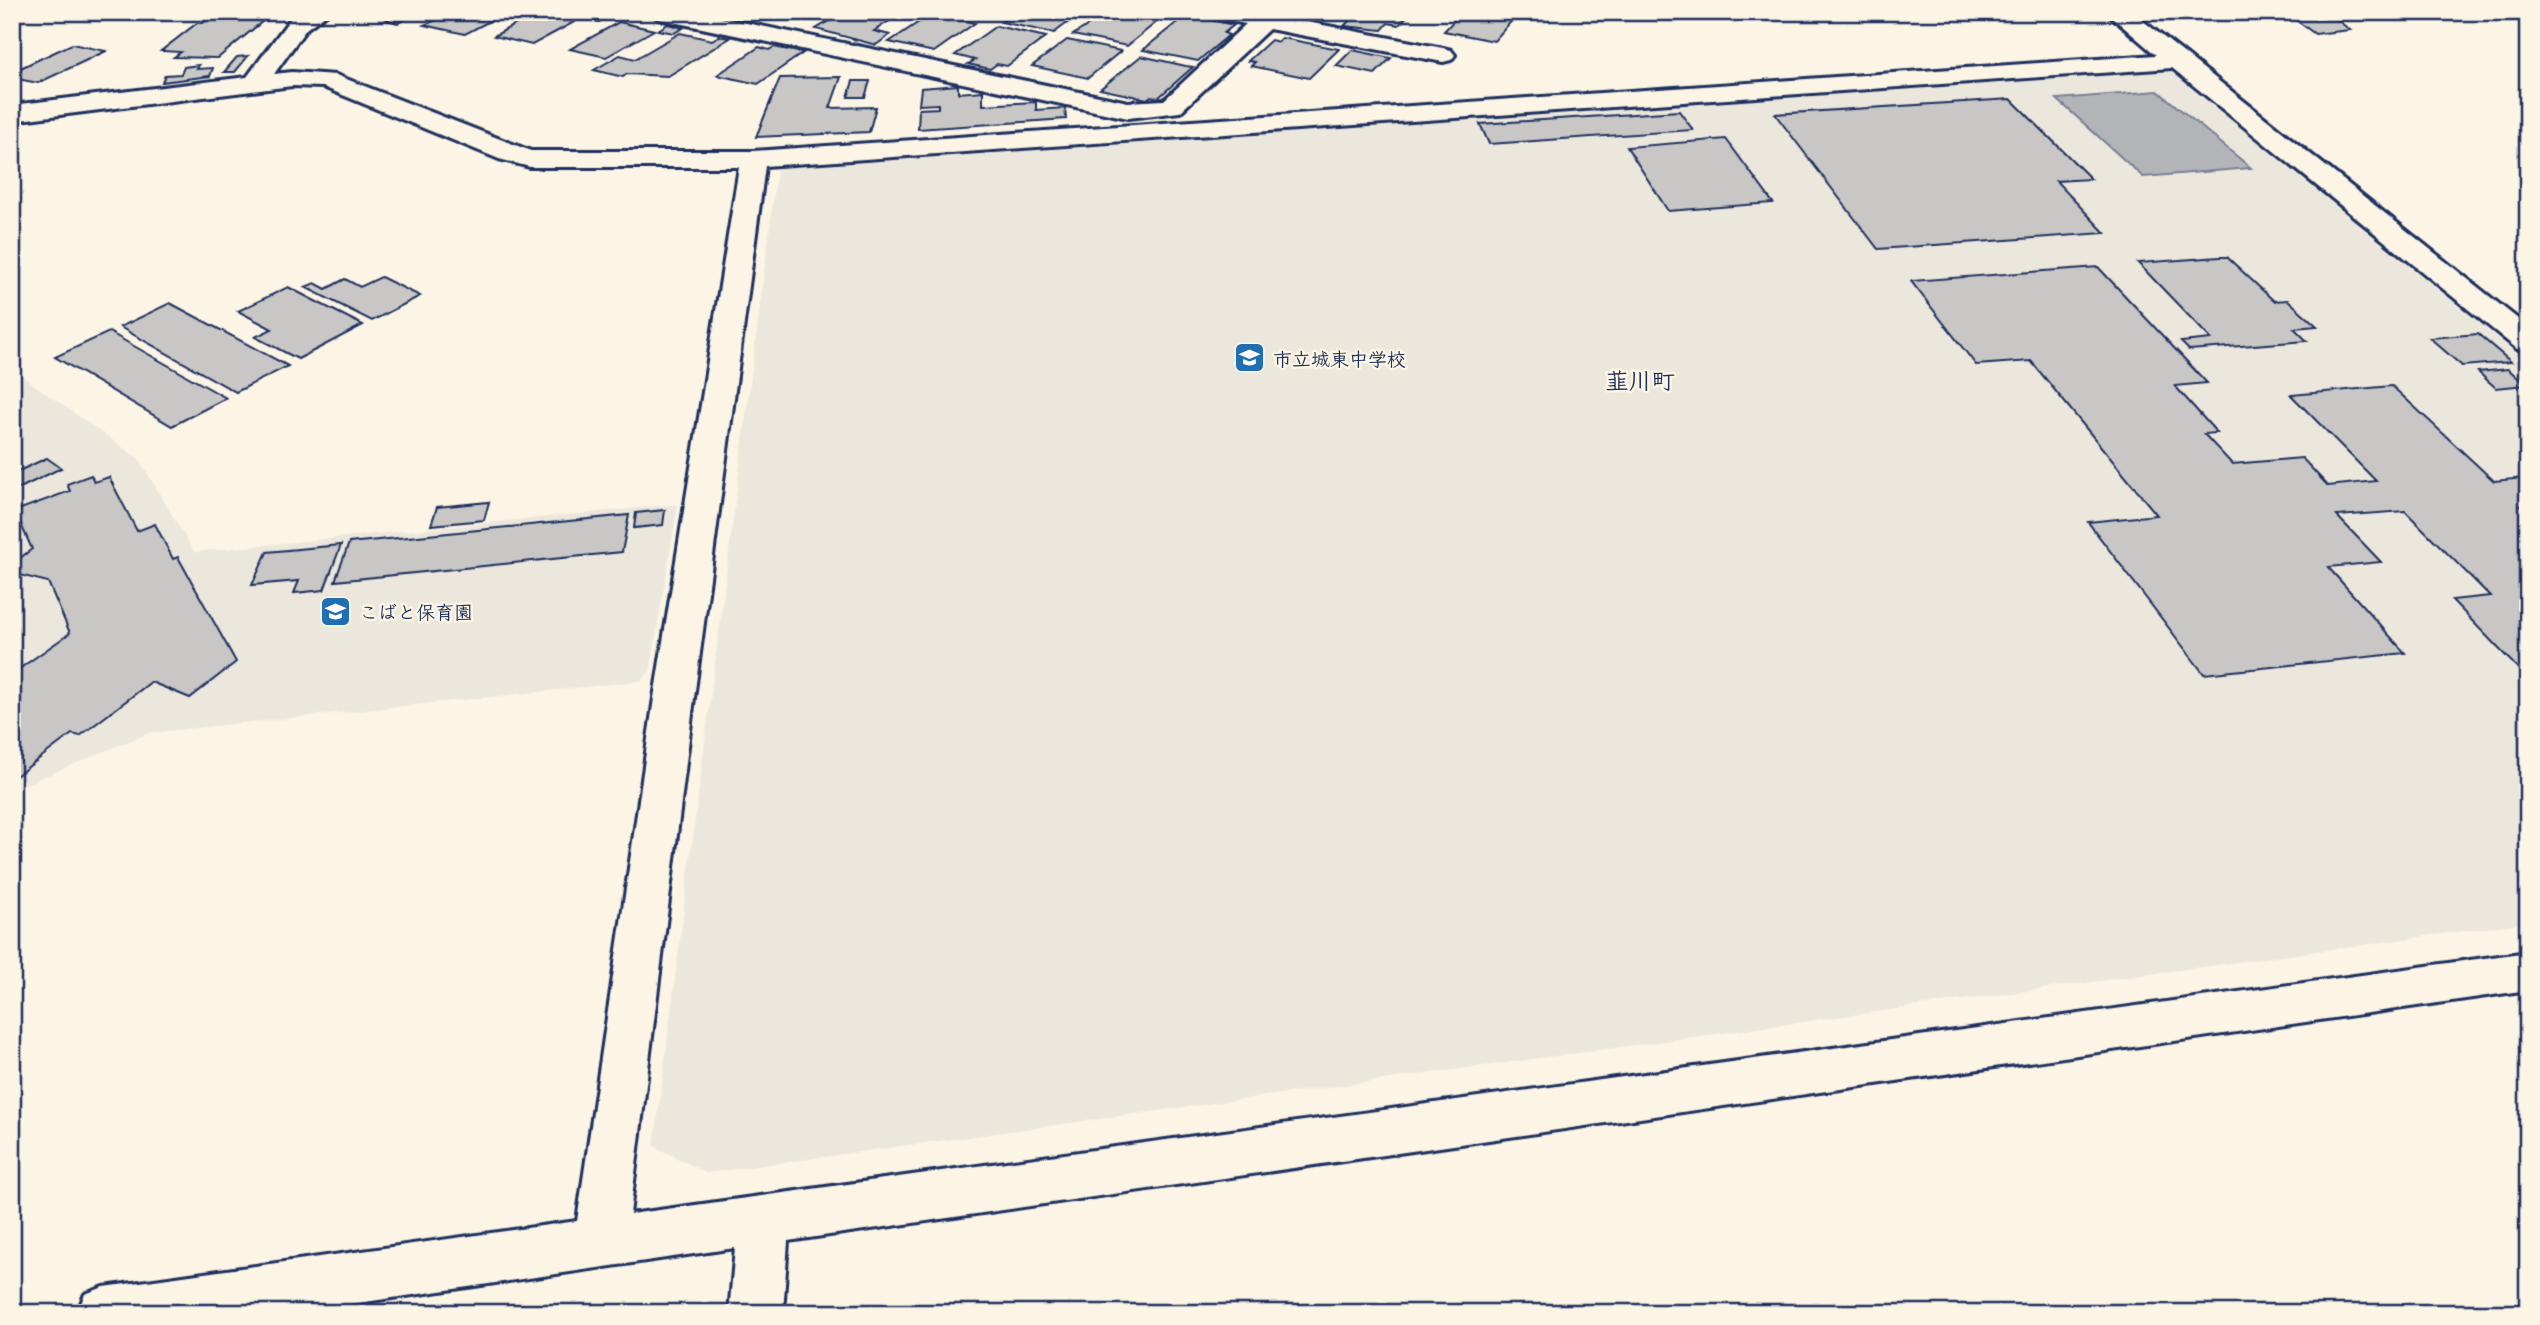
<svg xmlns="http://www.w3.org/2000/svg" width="2540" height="1325" font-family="Mali,'Klee One',sans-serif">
<rect width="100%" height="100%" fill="#fcf5e5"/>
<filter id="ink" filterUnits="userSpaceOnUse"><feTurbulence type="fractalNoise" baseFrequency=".0143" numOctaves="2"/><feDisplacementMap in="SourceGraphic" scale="14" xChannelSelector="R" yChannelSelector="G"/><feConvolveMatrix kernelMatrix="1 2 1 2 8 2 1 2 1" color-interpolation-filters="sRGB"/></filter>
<g filter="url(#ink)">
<g fill="#ece7dc">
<polygon points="2154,68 2173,73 2528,363 2528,922 706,1173 654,1146 777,170 788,163"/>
<polygon points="12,369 139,459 194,552 678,504 650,671 641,681 149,733 12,790"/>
</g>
<polygon fill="#b2b4b8" stroke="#767f94" stroke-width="2" points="2158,91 2251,168 2143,177 2057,99"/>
<g fill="#c8c7c6" stroke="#1b2f5e" stroke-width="2">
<polygon points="216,12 257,12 253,15 269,16 218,58 174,57 181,52 161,51 197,23 203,23"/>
<polygon points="456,12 507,12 465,34 424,25"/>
<polygon points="538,12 576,21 532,45 494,36"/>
<polygon points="609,12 615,13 599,22 559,13"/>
<polygon points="727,12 775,12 762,20"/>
<polygon points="903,12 874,31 890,35 876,45 816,29 841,14 836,12"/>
<polygon points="957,12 994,12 985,18"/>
<polygon points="1015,12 1082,12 1054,33 1001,22"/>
<polygon points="1109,12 1154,12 1151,14 1163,17 1127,46 1073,35"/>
<polygon points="1366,12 1411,12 1399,25 1388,23 1382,30 1344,26 1357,13"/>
<polygon points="1462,12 1489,12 1515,17 1494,41 1444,31"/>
<polygon points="2285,12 2327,12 2350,30 2315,34"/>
<polygon points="400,13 412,16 398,23 386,20"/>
<polygon points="931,14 975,23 934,52 889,42"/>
<polygon points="1186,15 1234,25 1224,33 1229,35 1198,61 1143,50"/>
<polygon points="619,22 654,30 606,57 570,49"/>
<polygon points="668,24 683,28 674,33 658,30"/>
<polygon points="996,26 1046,37 1007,66 997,64 990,69 968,64 975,60 955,55"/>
<polygon points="680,33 712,40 719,36 730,38 668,76 627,74 623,77 594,70 620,55 635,59"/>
<polygon points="1282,38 1339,49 1309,78 1251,66 1255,62 1248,61 1271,40 1278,42"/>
<polygon points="1067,40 1121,51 1088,78 1032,66"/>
<polygon points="72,44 106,51 38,83 12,78 12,72"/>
<polygon points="759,47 769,50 774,47 803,53 758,84 717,75"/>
<polygon points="1352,50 1391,58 1375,74 1336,66"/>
<polygon points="248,56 235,72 224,72 237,57"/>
<polygon points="1141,56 1186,66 1193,67 1158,98 1151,96 1147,99 1100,89"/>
<polygon points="199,65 197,69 213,68 210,76 162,82 165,75 181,74 184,67"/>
<polygon points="841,77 830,108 876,107 869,132 756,137 780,78"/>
<polygon points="853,81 870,81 865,97 848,97"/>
<polygon points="958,85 958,93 983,91 983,105 1036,102 1036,110 1065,108 1066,119 918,129 919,109 938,108 938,104 919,105 921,88"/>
<polygon points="2011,99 2091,179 2056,181 2105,233 1878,249 1775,114"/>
<polygon points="1679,111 1693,130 1489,144 1480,124"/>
<polygon points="1726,139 1773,203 1668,211 1627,147"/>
<polygon points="2220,257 2227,257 2274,301 2288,300 2317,326 2294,328 2307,341 2189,350 2181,342 2211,339 2138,263"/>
<polygon points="2098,267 2207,383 2175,386 2217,433 2204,434 2232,464 2302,458 2328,486 2376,481 2291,395 2392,386 2494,481 2524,478 2528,481 2528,506 2521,506 2528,512 2528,679 2452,600 2490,596 2405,511 2337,516 2381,562 2328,567 2405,653 2204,674 2088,522 2157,515 2031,361 1976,365 1911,281"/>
<polygon points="381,277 420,296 372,321 305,287 315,283 326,289 345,279 360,287"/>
<polygon points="288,287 321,304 363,325 298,359 255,337 272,329 238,311"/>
<polygon points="170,303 288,366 236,392 120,327"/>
<polygon points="109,332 226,398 172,426 55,357"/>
<polygon points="2478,334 2511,362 2462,366 2430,338"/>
<polygon points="2508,369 2526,385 2496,388 2478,372"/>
<polygon points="47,458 61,468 18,489 12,484 12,474"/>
<polygon points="91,475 94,482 109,477 137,531 155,524 173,559 178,557 236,662 190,698 151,682 80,736 72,734 12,779 12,674 70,633 48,582 12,573 12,564 32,549 15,511 70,491 67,484"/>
<polygon points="489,502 484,520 431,525 437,507"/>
<polygon points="665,510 663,525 634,528 636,513"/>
<polygon points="629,515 622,552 335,581 349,543"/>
<polygon points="341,545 324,590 294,593 299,581 252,585 267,552"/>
</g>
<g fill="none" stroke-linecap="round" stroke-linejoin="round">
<defs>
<g id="street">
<polygon points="301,12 329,12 306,29 274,74 292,72 336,75 531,151 753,151 2156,55 2106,12 2132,12 2528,327 2528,351 2517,349 2172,68 765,166 694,698 630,1214 2528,952 2528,990 788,1241 783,1313 729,1313 735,1248 289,1313 77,1313 85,1294 104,1287 577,1221 654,698 739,167 530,167 499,159 323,87 292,86 12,121 12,105 247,77 290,19"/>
<polygon points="648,12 693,12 1128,102 1164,100 1246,24 1209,17 1206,12 1284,12 1281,17 1443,48 1451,50 1455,55 1451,60 1443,62 1269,29 1180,112 1128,118 659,19"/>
</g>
</defs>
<use href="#street" stroke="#1b2f5e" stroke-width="6"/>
<use href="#street" fill="#fcf5e5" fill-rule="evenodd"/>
</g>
</g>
<defs>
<symbol id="school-square" viewBox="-11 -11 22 22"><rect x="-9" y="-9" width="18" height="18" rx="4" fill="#1f6fb2" stroke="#fcf5e5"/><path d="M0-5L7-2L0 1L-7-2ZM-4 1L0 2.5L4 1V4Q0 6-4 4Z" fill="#fff"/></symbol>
</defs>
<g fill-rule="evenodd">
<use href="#school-square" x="1232" y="340" width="35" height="35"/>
<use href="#school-square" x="318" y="594" width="35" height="35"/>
</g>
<g text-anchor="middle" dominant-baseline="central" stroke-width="5" stroke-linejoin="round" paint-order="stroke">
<g font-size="19" font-weight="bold" fill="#1b2f5e" stroke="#fcf5e5" text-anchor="start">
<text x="1273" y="358">市立城東中学校</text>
<text x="359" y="611">こばと保育園</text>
</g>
<g font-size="23" font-weight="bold" fill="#1b2f5e" stroke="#fcf5e5">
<text x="1640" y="380">韮川町</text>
</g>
</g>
<rect width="2540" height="1325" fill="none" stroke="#fcf5e5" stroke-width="42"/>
<rect x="21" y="21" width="2498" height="1283" fill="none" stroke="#1b2f5e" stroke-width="2.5" filter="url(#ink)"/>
</svg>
